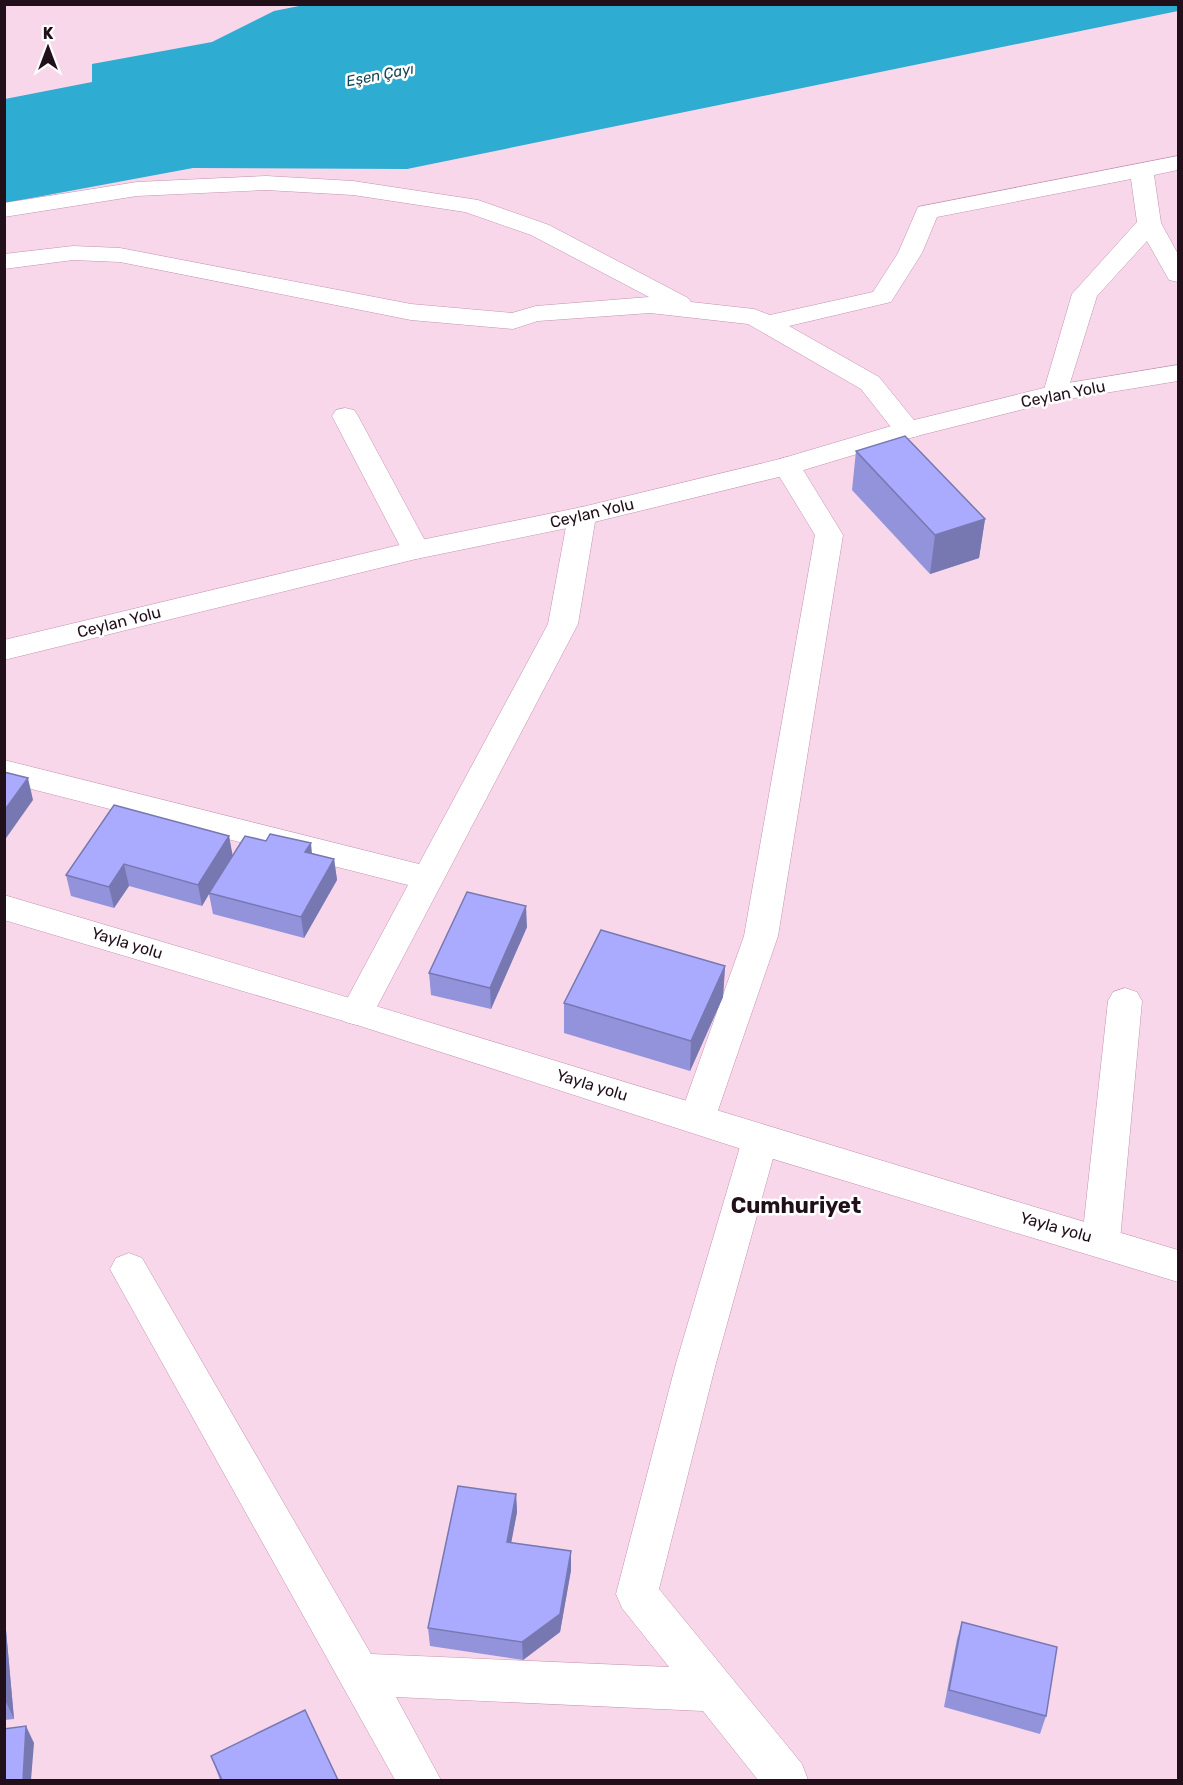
<svg xmlns="http://www.w3.org/2000/svg" width="1183" height="1785" font-family="Rubik,sans-serif">
<rect width="100%" height="100%" fill="#f8d7ea"/>
<polygon fill="#2eacd1" points="309,4 1178,4 1178,11 407,169 193,168 5,203 5,99 92,82 92,64 212,42 274,11"/>
<g fill="none" stroke-linecap="round" stroke-linejoin="round">
<defs>
<g id="minor">
<polygon points="1178,156 1178,170 1154,175 1161,223 1178,254 1178,282 1169,280 1147,241 1097,296 1065,399 1056,401 1047,399 1043,393 1072,294 1137,222 1131,179 937,217 922,253 891,302 789,326 879,377 922,430 918,436 908,438 898,436 861,389 748,324 650,313 538,321 513,329 411,320 120,262 73,260 4,269 4,254 73,246 120,248 411,304 512,313 536,306 649,297 531,235 465,212 353,195 266,190 137,196 4,217 4,203 137,182 266,176 353,181 478,200 549,225 688,298 691,302 754,309 770,315 873,292 898,253 918,207"/>
<polygon points="345,408 354,410 358,416 430,550 426,556 416,559 406,556 402,550 332,416 336,410"/>
<polygon points="787,457 797,460 843,535 778,936 715,1119 710,1129 697,1134 684,1129 679,1119 744,936 815,535 773,466 777,460"/>
<polygon points="582,507 592,510 596,516 578,624 369,1022 357,1025 345,1022 340,1012 408,885 4,782 4,760 419,864 548,624 568,516 572,510"/>
<polygon points="1125,988 1137,992 1142,1001 1120,1240 1114,1251 1101,1256 1088,1251 1082,1240 1108,1001 1113,992"/>
<polygon points="760,1125 773,1130 778,1140 715,1367 659,1589 802,1764 808,1780 758,1780 703,1711 396,1697 441,1780 395,1780 116,1280 110,1269 116,1258 129,1253 142,1258 371,1654 669,1667 622,1608 616,1594 675,1367 742,1140 747,1130"/>
</g>
<g id="tertiary">
<polygon points="1178,365 1178,381 1056,401 917,436 787,475 582,525 416,559 4,660 4,640 416,541 582,507 780,459 898,424 1056,385"/>
<path d="M4,895C397,1010 786,1133 1178,1250V1282L760,1155L357,1025L4,920Z"/>
</g>
</defs>
<use href="#minor" stroke="#c592b1" stroke-width="1"/>
<use href="#tertiary" stroke="#c592b1" stroke-width="1"/>
<use href="#minor" fill="#fff" fill-rule="evenodd"/>
<use href="#tertiary" fill="#fff" fill-rule="evenodd"/>
</g>
<g fill="#9293da">
<polygon points="856,451 985,519 979,558 930,574 852,490"/>
<polygon points="229,836 232,855 312,853 334,859 337,880 304,938 213,914 209,894 202,906 129,886 114,908 71,896 66,875"/>
<polygon points="527,927 491,1009 431,995 429,973"/>
<polygon points="725,966 723,997 690,1071 564,1033 564,1003"/>
<polygon points="516,1494 517,1512 511,1542 571,1570 560,1632 523,1660 430,1646 428,1628"/>
<polygon points="4,1608 14,1719 4,1720"/>
<polygon points="962,1622 1046,1716 1040,1734 944,1707 957,1639"/>
<polygon points="211,1756 338,1780 220,1780"/>
</g>
<g fill="#7778b2">
<polygon points="985,519 979,558 930,574 935,535"/>
<polygon points="28,778 33,800 4,841 4,811"/>
<polygon points="229,836 233,857 209,893 209,894 202,906 198,885"/>
<polygon points="311,843 313,865 305,852"/>
<polygon points="334,859 337,880 304,938 301,917"/>
<polygon points="124,864 129,886 114,908 109,887"/>
<polygon points="526,906 527,927 491,1009 490,988"/>
<polygon points="725,966 723,997 690,1071 691,1041"/>
<polygon points="516,1494 517,1512 508,1560 507,1542"/>
<polygon points="571,1551 571,1570 560,1632 523,1660 522,1642"/>
<polygon points="4,1608 14,1719 6,1702 4,1687"/>
<polygon points="26,1726 34,1743 31,1780 23,1780"/>
</g>
<g fill="#aaabfe" stroke="#7778b2" stroke-width="1.5">
<polygon points="905,436 985,519 935,535 856,451"/>
<polygon points="4,772 28,778 4,811"/>
<polygon points="114,805 229,836 198,885 124,864 109,887 66,875"/>
<polygon points="270,834 311,843 305,852 334,859 301,917 209,893 245,836 266,841"/>
<polygon points="467,892 526,906 490,988 429,973"/>
<polygon points="601,930 725,966 691,1041 564,1003"/>
<polygon points="458,1486 516,1494 507,1542 571,1551 560,1614 522,1642 428,1628"/>
<polygon points="962,1622 1057,1647 1046,1716 949,1690"/>
<polygon points="305,1710 338,1780 222,1780 211,1756"/>
<polygon points="26,1726 23,1780 4,1780 4,1729"/>
</g>
<g text-anchor="middle" dominant-baseline="central" stroke-width="5" stroke-linejoin="round" paint-order="stroke">
<g font-size="15" font-style="italic" fill="#134656" stroke="#fff">
<text transform="translate(380 75) rotate(-11)">Eşen Çayı</text>
</g>
<g font-size="16" fill="#210f1a" stroke="#fff">
<text transform="translate(1063 394) rotate(-11)">Ceylan Yolu</text>
<text transform="translate(592 513) rotate(-13)">Ceylan Yolu</text>
<text transform="translate(119 622) rotate(-14)">Ceylan Yolu</text>
<text transform="translate(127 943) rotate(17)">Yayla yolu</text>
<text transform="translate(592 1085) rotate(17)">Yayla yolu</text>
<text transform="translate(1056 1227) rotate(16)">Yayla yolu</text>
</g>
<g font-size="22" font-weight="bold" fill="#210f1a" stroke="#fff">
<text x="796" y="1205">Cumhuriyet</text>
</g>
</g>
<rect width="1183" height="1785" fill="none" stroke="#210f1a" stroke-width="12"/>
<g transform="translate(48 48)" stroke="#ffffff" stroke-width="4.5" paint-order="stroke">
<path d="M0-4.5L10 22L0 15L-10 22Z" fill="#210f1a"/>
<text y="-9" font-size="16" font-weight="bold" text-anchor="middle" fill="#210f1a">K</text>
</g>
</svg>
